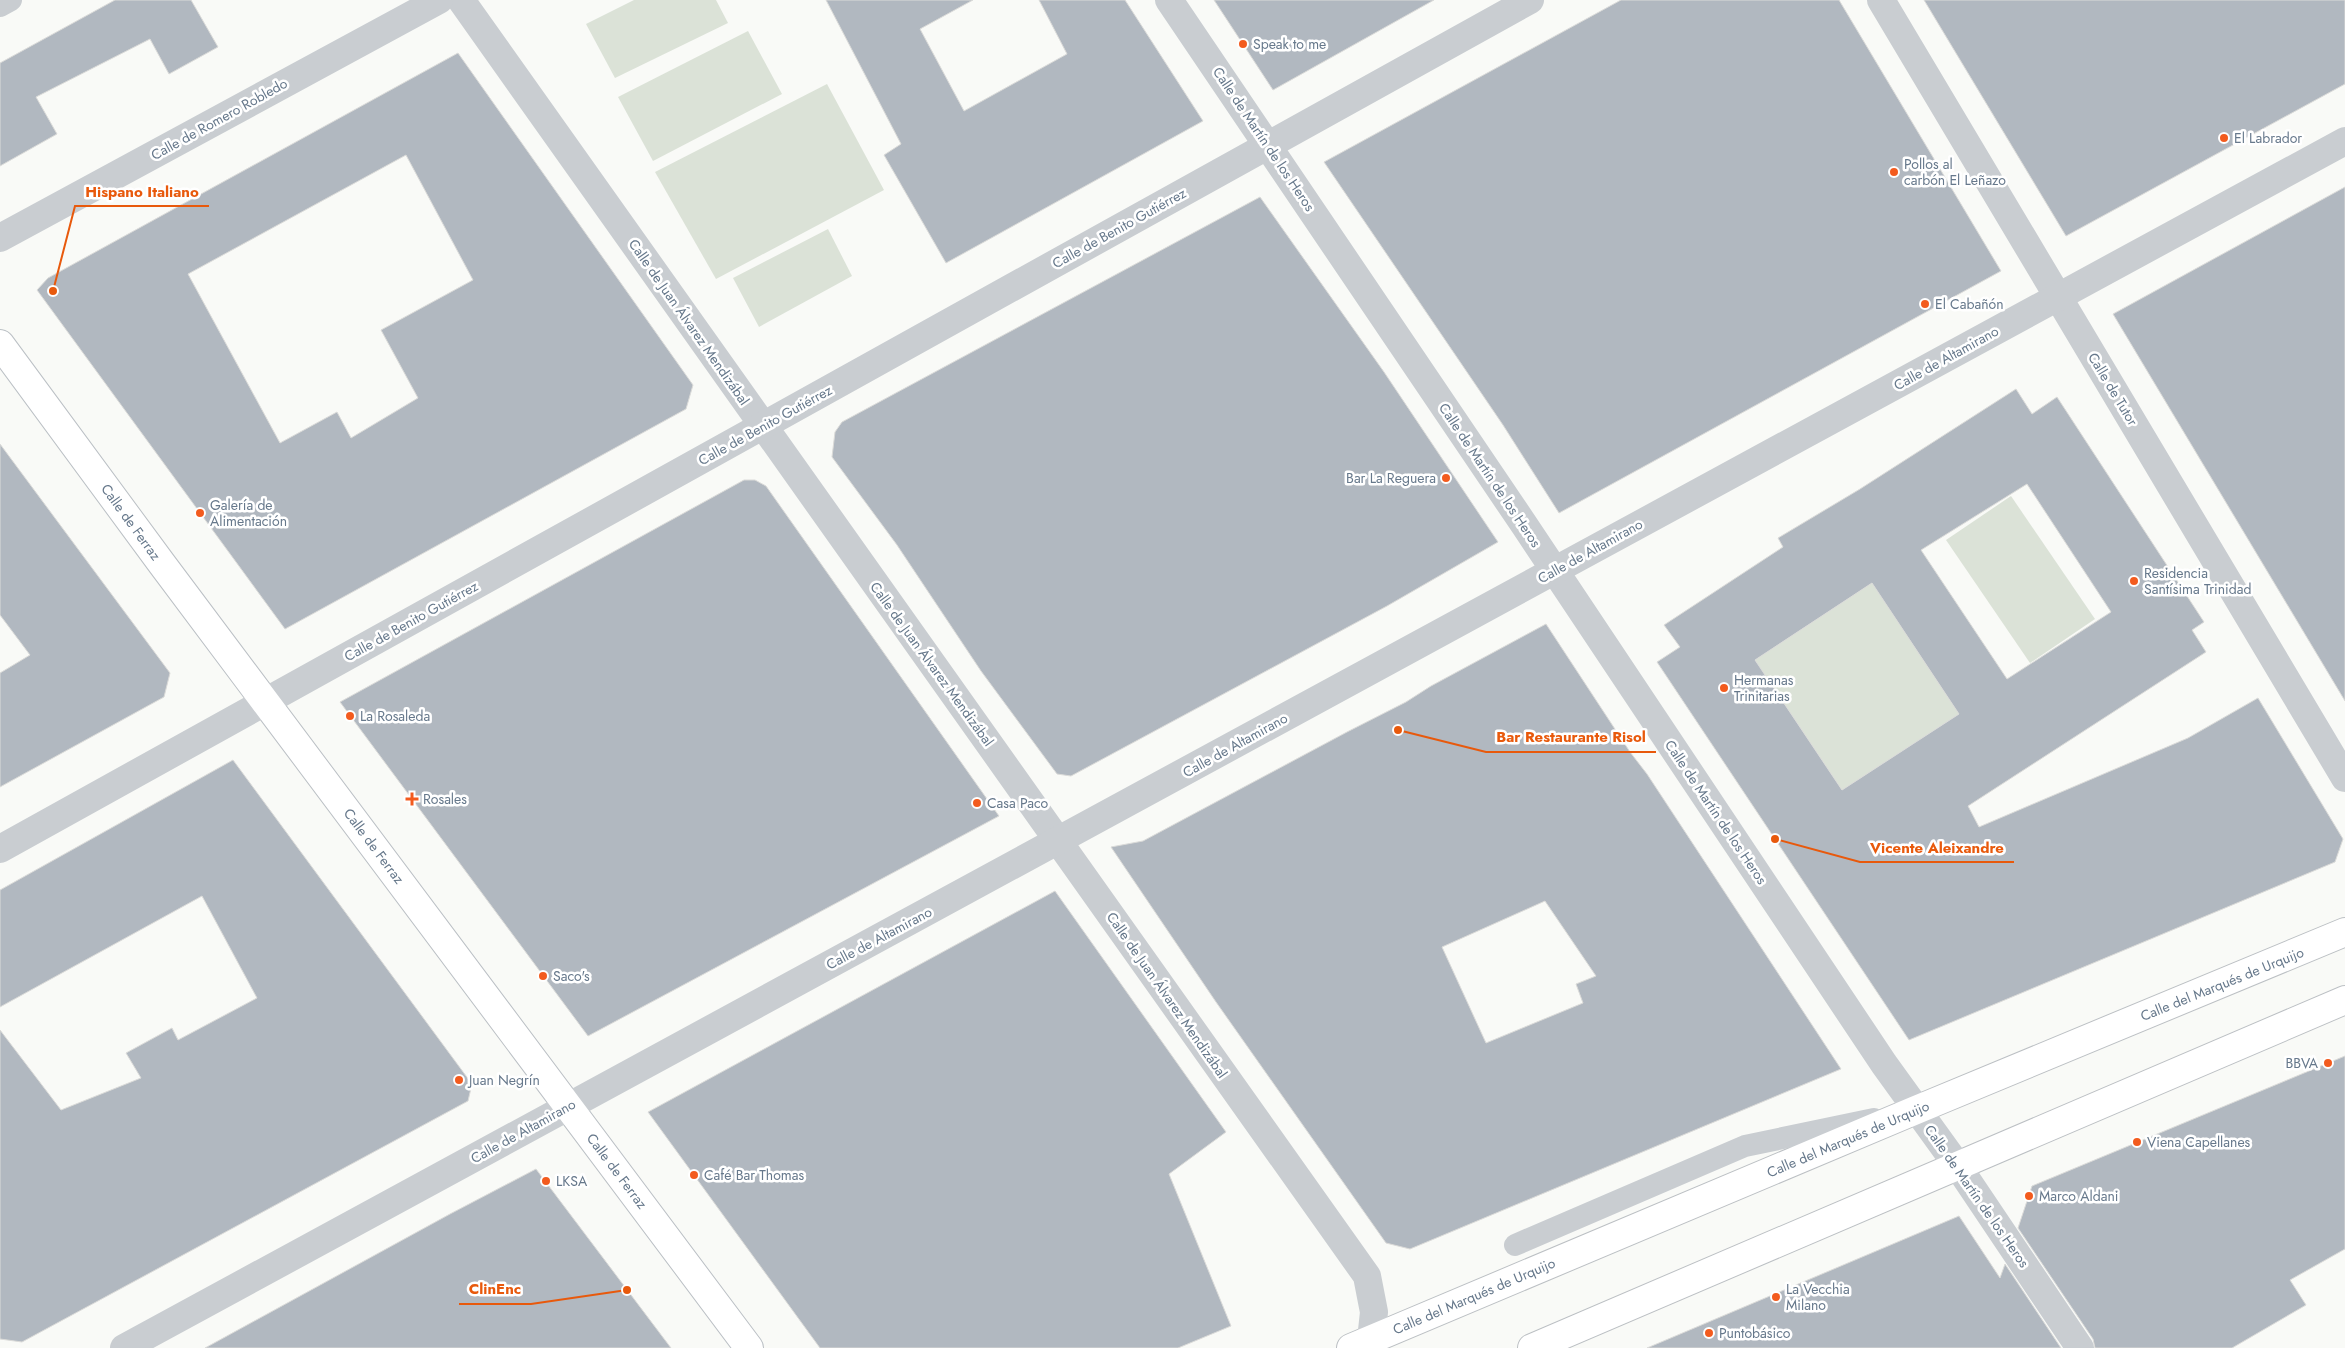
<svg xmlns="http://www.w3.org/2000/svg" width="2345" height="1348" font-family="Jost,sans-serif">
<rect width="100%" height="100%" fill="#f9faf7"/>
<g fill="#dbe2d7">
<polygon points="634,0 716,0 728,23 615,78 586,24"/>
<polygon points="748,31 782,94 653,161 618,97"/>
<polygon points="827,84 884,190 716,279 655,172"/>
<polygon points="828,229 852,276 759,327 733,278"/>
<polygon points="2011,496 2095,619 2030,663 1946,540"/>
<polygon points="1872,583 1959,714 1842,790 1755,660"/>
</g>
<g fill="#b1b8c0" stroke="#dbdbd9" fill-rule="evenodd">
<polygon points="115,0 191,0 218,47 169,74 150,39 36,97 57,134 0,166 0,63"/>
<polygon points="826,0 973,0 920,29 964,111 1067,54 1039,0 1125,0 1203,121 946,263 884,155 901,144"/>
<polygon points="1214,0 1434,0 1273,90"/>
<polygon points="1621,0 1839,0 2001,271 1559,513 1503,425 1324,162"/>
<polygon points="1924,0 2345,0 2345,84 2066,236"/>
<path d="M458,53L693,385L686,409L285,629L37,290L48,278ZM406,155L473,280L381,330L418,398L351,438L337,412L280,443L188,274Z"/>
<polygon points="2345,187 2345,701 2113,314"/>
<polygon points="1260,197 1384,372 1498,542 1387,606 1071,776 1057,774 981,671 897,545 832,457 835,432 842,422"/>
<path d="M2016,389L2032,414L2057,397L2204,622L2192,630L2206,652L1968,806L1979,827L2188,738L2258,698L2343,839L2335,862L1909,1040L1657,662L1680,647L1664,625L1783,547L1778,538L1860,489ZM2027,484L2111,612L2007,679L1921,550ZM1872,583L1959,714L1842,790L1755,660Z"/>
<polygon points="0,444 170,673 164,697 0,787 0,673 30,655 0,615"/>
<polygon points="744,480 755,480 766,486 999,816 588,1036 340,702"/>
<path d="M1546,624L1630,752L1647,774L1841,1069L1410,1249L1386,1243L1216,1002L1111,847L1143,841L1347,732L1406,702L1431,686ZM1545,901L1596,976L1576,984L1583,1003L1486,1043L1442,947Z"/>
<polygon points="233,760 472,1084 468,1101 22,1342 0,1339 0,1030 61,1110 141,1078 126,1053 172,1028 178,1040 257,998 202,896 0,1007 0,890"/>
<polygon points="1055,891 1226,1132 1169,1174 1231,1326 1178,1348 820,1348 648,1112"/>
<polygon points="2345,1056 2345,1249 2290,1280 2306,1305 2232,1348 2095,1348 2093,1339 2018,1228 2032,1186"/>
<polygon points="536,1169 671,1348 205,1348 450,1214"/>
<polygon points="1959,1216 2000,1278 2005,1264 2061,1348 1647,1348"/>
</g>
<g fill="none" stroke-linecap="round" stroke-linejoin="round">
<defs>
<polyline id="secondary" points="0,344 162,564 749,1348"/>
<g id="primary">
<polyline points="1351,1348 1916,1110 2345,932"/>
<polyline points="1532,1348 2345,1000"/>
</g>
</defs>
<use href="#secondary" stroke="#bbc0c5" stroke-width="30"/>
<use href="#primary" stroke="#bcc0c4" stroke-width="30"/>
<g stroke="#c9cdd1" stroke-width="22">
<polyline points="0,6 11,0"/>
<polyline points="1515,1245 1745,1146 1874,1119"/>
</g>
<g stroke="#c9cdd1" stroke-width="28">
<polyline points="461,0 1367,1276 1374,1312 1371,1340"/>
<polyline points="1169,0 1525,526 1884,1064 1957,1165 2080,1348"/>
<polyline points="1881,0 2345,778"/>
<polyline points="0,238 439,0"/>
<polyline points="0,849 1530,0"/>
<polyline points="124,1348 2345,141"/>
</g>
<use href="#secondary" stroke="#fff" stroke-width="28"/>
<use href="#primary" stroke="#fff" stroke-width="28"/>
</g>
<g fill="#f35b1e" stroke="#fff" stroke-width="2">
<circle cx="1243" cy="44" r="5"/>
<circle cx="2224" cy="138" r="5"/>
<circle cx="1894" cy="172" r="5"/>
<circle cx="1925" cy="304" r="5"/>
<circle cx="1446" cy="478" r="5"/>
<circle cx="200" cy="513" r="5"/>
<circle cx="2134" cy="581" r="5"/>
<circle cx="1724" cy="688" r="5"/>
<circle cx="350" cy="716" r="5"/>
<path d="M409.5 791.5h5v5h5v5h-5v5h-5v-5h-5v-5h5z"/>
<circle cx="977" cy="803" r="5"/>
<circle cx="543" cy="976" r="5"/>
<circle cx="2328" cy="1063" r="5"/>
<circle cx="459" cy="1080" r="5"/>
<circle cx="2137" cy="1142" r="5"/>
<circle cx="694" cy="1175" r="5"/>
<circle cx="546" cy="1181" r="5"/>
<circle cx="2029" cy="1196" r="5"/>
<circle cx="1776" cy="1297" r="5"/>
<circle cx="1709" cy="1333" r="5"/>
</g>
<g text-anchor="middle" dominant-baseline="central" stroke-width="5" stroke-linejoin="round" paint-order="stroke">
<g font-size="14" fill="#66788b" stroke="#fff" text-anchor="start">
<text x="1253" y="44">Speak to me</text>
<text x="2234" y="138">El Labrador</text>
<text x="1904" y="164">Pollos al<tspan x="1904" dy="16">carbón El Leñazo</tspan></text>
<text x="1935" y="304">El Cabañón</text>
<text x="1436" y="478" text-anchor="end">Bar La Reguera</text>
<text x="210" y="505">Galería de<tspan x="210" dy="16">Alimentación</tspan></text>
<text x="2144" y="573">Residencia<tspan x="2144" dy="16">Santísima Trinidad</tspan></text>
<text x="1734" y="680">Hermanas<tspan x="1734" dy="16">Trinitarias</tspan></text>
<text x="360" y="716">La Rosaleda</text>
<text x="423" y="799">Rosales</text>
<text x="987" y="803">Casa Paco</text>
<text x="553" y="976">Saco's</text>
<text x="2318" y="1063" text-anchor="end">BBVA</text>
<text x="469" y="1080">Juan Negrín</text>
<text x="2147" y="1142">Viena Capellanes</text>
<text x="704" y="1175">Café Bar Thomas</text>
<text x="556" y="1181">LKSA</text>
<text x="2039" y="1196">Marco Aldani</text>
<text x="1786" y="1289">La Vecchia<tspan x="1786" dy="16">Milano</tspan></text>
<text x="1719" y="1333">Puntobásico</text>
</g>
<g font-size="14" fill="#66788b" stroke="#fff">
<text transform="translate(219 119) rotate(-29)">Calle de Romero Robledo</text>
<text transform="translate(1264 139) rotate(56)">Calle de Martín de los Heros</text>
<text transform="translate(1119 228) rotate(-29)">Calle de Benito Gutiérrez</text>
<text transform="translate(689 322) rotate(55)">Calle de Juan Álvarez Mendizábal</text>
<text transform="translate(1946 358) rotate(-29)">Calle de Altamirano</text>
<text transform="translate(2113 389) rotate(59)">Calle de Tutor</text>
<text transform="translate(765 425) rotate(-29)">Calle de Benito Gutiérrez</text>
<text transform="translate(1490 475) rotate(56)">Calle de Martín de los Heros</text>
<text transform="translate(131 522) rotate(54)">Calle de Ferraz</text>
<text transform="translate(1590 551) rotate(-29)">Calle de Altamirano</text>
<text transform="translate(411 621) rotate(-29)">Calle de Benito Gutiérrez</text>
<text transform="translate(932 664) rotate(54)">Calle de Juan Álvarez Mendizábal</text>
<text transform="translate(1235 745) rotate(-29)">Calle de Altamirano</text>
<text transform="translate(1716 812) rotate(56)">Calle de Martín de los Heros</text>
<text transform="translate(374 846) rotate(53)">Calle de Ferraz</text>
<text transform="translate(879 938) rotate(-28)">Calle de Altamirano</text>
<text transform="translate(2222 984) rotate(-22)">Calle del Marqués de Urquijo</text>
<text transform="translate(1167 995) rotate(55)">Calle de Juan Álvarez Mendizábal</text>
<text transform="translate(523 1131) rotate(-29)">Calle de Altamirano</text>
<text transform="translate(1848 1139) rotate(-23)">Calle del Marqués de Urquijo</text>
<text transform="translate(617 1171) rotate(53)">Calle de Ferraz</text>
<text transform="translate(1977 1196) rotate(55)">Calle de Martín de los Heros</text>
<text transform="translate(1474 1296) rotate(-23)">Calle del Marqués de Urquijo</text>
</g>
</g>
<path fill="none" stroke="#e8590c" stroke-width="2" d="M53 291L75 206H209M1398 730L1486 752H1656M1775 839L1860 862H2014M627 1290L531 1304H459"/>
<g fill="#e8590c" stroke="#fff" stroke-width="2">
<circle cx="53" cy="291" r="5"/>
<circle cx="1398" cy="730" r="5"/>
<circle cx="1775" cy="839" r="5"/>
<circle cx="627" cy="1290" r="5"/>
</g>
<g font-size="15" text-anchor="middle" font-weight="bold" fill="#e8590c" stroke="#fff" stroke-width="5" stroke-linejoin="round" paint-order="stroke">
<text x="142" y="197">Hispano Italiano</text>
<text x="1571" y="742">Bar Restaurante Risol</text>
<text x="1937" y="853">Vicente Aleixandre</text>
<text x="495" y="1294">ClinEnc</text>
</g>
</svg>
